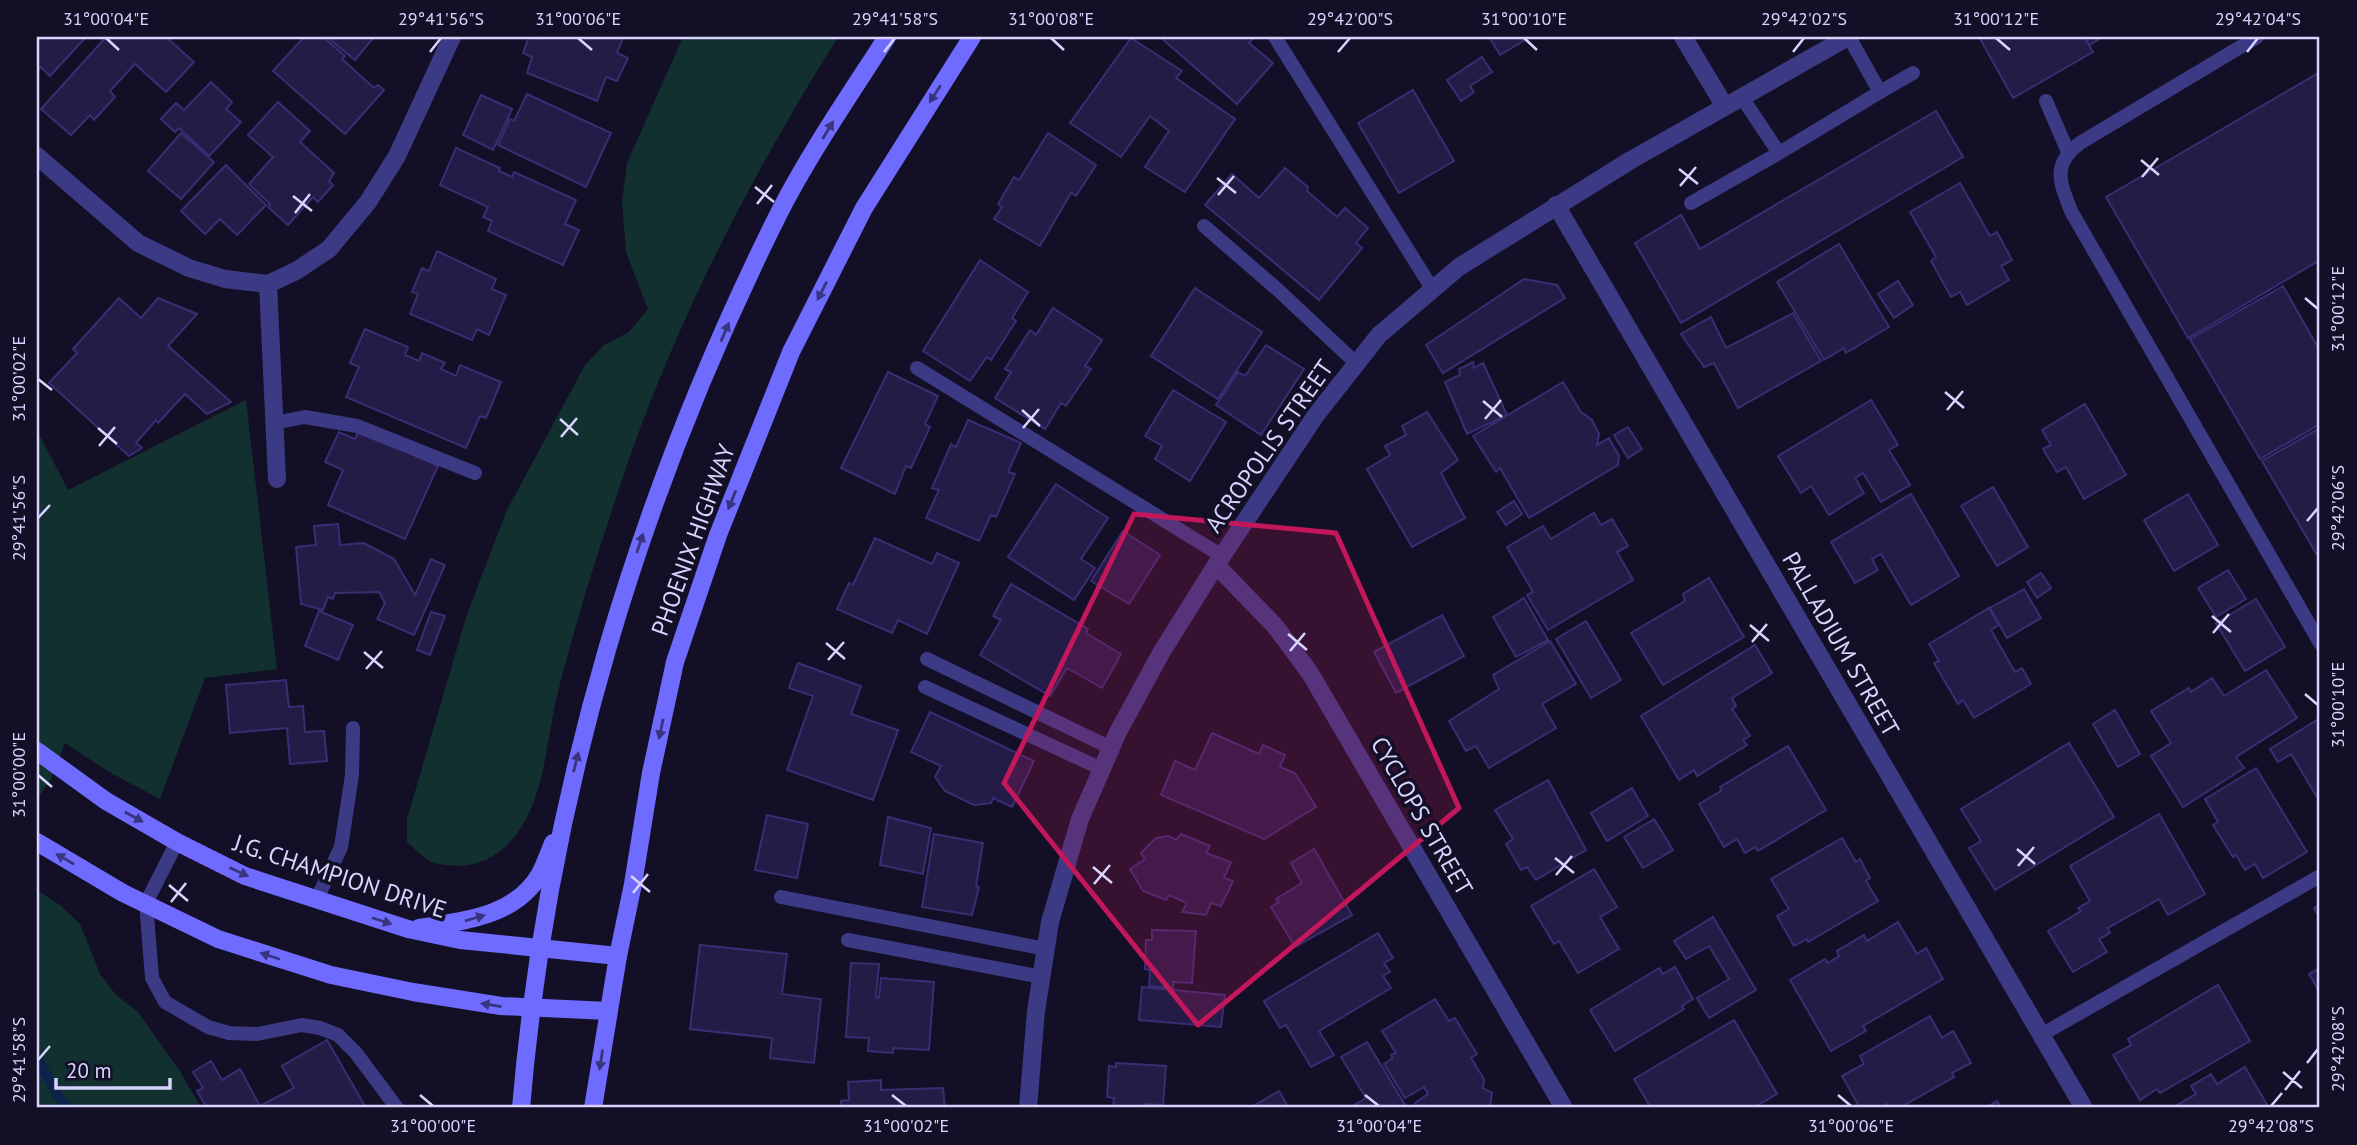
<svg xmlns="http://www.w3.org/2000/svg" width="2357" height="1145" font-family="'PT Sans',sans-serif">
<rect width="100%" height="100%" fill="#130f26"/>
<g fill="#12302f">
<path d="M683,37H838C749,179 670,332 618,492C595,561 573,630 556,700C546,745 544,798 516,835C498,858 475,869 447,865C443,864 436,864 432,862C423,858 414,848 407,842V819L467,614L507,510L585,365L604,345L629,332L648,309L626,252L622,201L627,163Z"/>
<polygon points="246,400 277,669 205,678 160,799 109,772 65,743 50,781 37,799 37,430 68,490"/>
<polygon points="37,890 60,905 80,924 100,974 116,995 138,1012 181,1073 201,1108 37,1108"/>
</g>
<g fill="none" stroke-linecap="round" stroke-linejoin="round">
<polyline stroke="#0c2248" stroke-width="10" points="37,1058 58,1096 67,1108"/>
</g>
<g fill="#241b47" stroke="#3b2d73" stroke-width="2">
<polygon points="37,37 86,37 50,76 41,67 37,72"/>
<polygon points="106,37 166,37 194,62 166,92 135,64 110,91 115,97 94,120 90,115 71,135 41,109"/>
<polygon points="304,37 323,37 345,56 342,59 374,88 378,85 384,90 345,134 273,71"/>
<polygon points="327,37 374,37 355,60"/>
<polygon points="529,37 540,39 542,37 621,37 623,38 617,53 628,58 617,81 606,77 597,101 527,73 532,57 523,53"/>
<polygon points="1160,37 1254,37 1249,43 1273,63 1237,104"/>
<polygon points="1489,37 1530,37 1500,55"/>
<polygon points="1979,37 2084,37 2093,52 2013,98"/>
<polygon points="2084,37 2103,37 2089,45"/>
<polygon points="1131,38 1182,71 1176,78 1235,119 1185,192 1145,167 1169,131 1150,116 1121,157 1070,123"/>
<polygon points="1482,57 1492,72 1470,86 1474,92 1461,101 1447,80"/>
<polygon points="2320,72 2320,260 2188,338 2106,197"/>
<polygon points="211,82 232,102 226,109 241,122 209,156 179,128 175,132 161,119 176,103 184,110"/>
<polygon points="1413,90 1454,161 1399,193 1358,123"/>
<polygon points="527,94 611,133 586,187 498,145 510,119 514,121"/>
<polygon points="481,95 512,109 493,150 463,135"/>
<polygon points="278,102 310,131 300,142 334,173 329,181 333,185 318,202 313,197 288,225 268,207 270,204 249,184 273,157 248,135"/>
<polygon points="1936,111 1963,157 1681,323 1635,243 1681,215 1700,249"/>
<polygon points="181,133 214,162 181,199 148,171"/>
<polygon points="1048,133 1096,165 1076,196 1071,193 1040,246 994,219 1002,207 998,204 1014,177 1019,180"/>
<polygon points="456,148 500,168 499,171 512,177 514,172 576,200 565,224 579,230 563,265 488,231 492,221 483,217 488,207 440,185"/>
<polygon points="226,165 266,205 237,235 220,219 205,234 181,211"/>
<polygon points="1285,168 1308,187 1307,191 1337,217 1345,208 1368,228 1356,243 1362,248 1319,300 1205,205 1232,174 1259,198"/>
<polygon points="1960,183 1990,236 1997,232 2012,260 2001,266 2009,280 1967,305 1960,292 1951,297 1931,261 1936,257 1910,212"/>
<polygon points="1839,244 1889,327 1846,353 1844,348 1824,360 1777,282"/>
<polygon points="437,251 496,279 492,289 506,295 489,335 477,329 472,340 410,314 418,294 412,292 422,268 429,271"/>
<polygon points="980,260 1028,292 1012,318 1016,321 991,360 987,357 970,381 923,351"/>
<polygon points="1524,279 1557,285 1565,298 1443,373 1426,345"/>
<polygon points="1898,281 1913,305 1894,318 1878,294"/>
<polygon points="2283,286 2320,351 2320,424 2260,459 2190,339"/>
<polygon points="1195,288 1262,332 1218,399 1151,356"/>
<polygon points="119,298 141,318 158,298 197,314 168,346 231,402 207,414 185,394 158,423 156,420 136,443 142,448 129,456 49,383 77,353 73,349"/>
<polygon points="1053,308 1102,340 1085,366 1091,369 1066,406 1061,403 1045,429 995,398 1011,372 1005,369 1030,330 1036,335"/>
<polygon points="1793,313 1821,361 1738,408 1714,363 1704,367 1681,334 1711,317 1726,348"/>
<polygon points="365,329 408,347 405,355 419,361 422,353 445,363 441,369 456,376 460,365 501,382 486,418 480,416 466,448 346,397 359,367 350,363"/>
<polygon points="1266,345 1304,369 1261,435 1216,405 1238,372 1245,376"/>
<polygon points="1473,362 1474,368 1483,363 1507,415 1467,434 1445,382 1460,375 1459,369"/>
<polygon points="888,372 938,396 925,424 930,427 911,468 906,466 895,494 841,468"/>
<polygon points="1563,382 1581,412 1592,420 1599,434 1597,445 1609,438 1619,456 1618,465 1529,518 1500,468 1496,472 1473,436"/>
<polygon points="1173,390 1226,422 1190,481 1155,459 1162,446 1145,436"/>
<polygon points="1871,400 1898,445 1889,450 1910,485 1881,502 1863,473 1855,478 1864,493 1829,515 1811,486 1801,493 1778,456"/>
<polygon points="2085,404 2126,475 2084,499 2066,467 2057,472 2043,449 2051,445 2042,430"/>
<polygon points="1427,412 1458,460 1441,473 1465,518 1412,547 1367,469 1390,455 1385,446 1406,435 1402,426"/>
<polygon points="968,420 1021,443 1008,472 1015,474 996,517 991,515 979,541 926,518 939,490 932,488 951,444 956,447"/>
<polygon points="1628,427 1642,449 1628,458 1614,435"/>
<polygon points="2320,428 2320,560 2262,461"/>
<polygon points="359,430 438,466 405,539 328,505 343,470 325,462 339,432 355,439"/>
<polygon points="1056,484 1108,518 1081,559 1095,568 1074,600 1008,557"/>
<polygon points="1993,487 2028,547 1997,566 1961,506"/>
<polygon points="1911,494 1959,576 1911,605 1881,554 1872,559 1878,570 1855,583 1831,542"/>
<polygon points="2188,494 2218,545 2174,571 2144,520"/>
<polygon points="1514,501 1522,514 1506,525 1497,512"/>
<polygon points="1594,513 1601,525 1612,519 1628,546 1617,552 1633,580 1548,630 1527,595 1533,592 1507,547 1543,526 1551,539"/>
<polygon points="338,524 340,545 364,543 394,559 415,595 431,559 445,565 414,635 377,619 385,603 379,592 335,593 333,599 328,597 323,610 301,604 296,547 316,545 314,526"/>
<polygon points="1123,531 1160,555 1129,604 1091,581"/>
<polygon points="875,538 932,564 937,553 959,563 927,634 898,620 892,633 837,609 849,583 853,585"/>
<polygon points="2228,570 2246,599 2216,617 2198,588"/>
<polygon points="2041,573 2051,588 2037,598 2027,582"/>
<polygon points="1709,578 1744,637 1663,685 1631,633 1685,601 1683,594"/>
<polygon points="1011,584 1088,629 1086,633 1121,654 1102,688 1067,668 1050,696 980,655 1001,620 993,616"/>
<polygon points="2024,589 2041,618 2007,638 1990,608"/>
<polygon points="1524,598 1548,640 1516,657 1493,617"/>
<polygon points="2256,599 2285,647 2245,671 2216,623"/>
<polygon points="1989,608 1999,625 1991,630 2015,672 2022,668 2031,684 1974,718 1963,700 1958,704 1934,663 1939,661 1929,644"/>
<polygon points="319,611 353,625 338,660 305,646"/>
<polygon points="431,612 445,616 430,655 417,650"/>
<polygon points="1442,615 1464,656 1396,693 1374,652"/>
<polygon points="1586,621 1621,680 1591,698 1556,639"/>
<polygon points="1550,641 1576,684 1542,704 1556,728 1489,768 1476,746 1466,751 1449,721 1499,689 1493,675"/>
<polygon points="1755,645 1772,673 1732,698 1736,706 1732,709 1750,736 1743,740 1747,745 1697,776 1694,770 1679,780 1641,716"/>
<polygon points="798,663 861,686 851,714 898,730 873,800 787,770 813,696 789,688"/>
<polygon points="2266,670 2297,718 2236,757 2244,768 2183,807 2151,756 2171,743 2151,711 2189,688 2191,692 2212,678 2224,696"/>
<polygon points="286,680 289,707 303,706 305,732 324,731 327,761 290,764 287,728 230,733 226,685"/>
<polygon points="2115,710 2140,754 2118,767 2093,724"/>
<polygon points="930,712 1034,761 1012,807 993,798 991,803 974,805 945,791 935,777 941,766 911,752"/>
<polygon points="2320,718 2320,802 2291,754 2278,762 2270,749"/>
<polygon points="1212,733 1259,754 1263,745 1285,755 1280,767 1295,773 1316,807 1264,839 1161,795 1175,761 1195,770"/>
<polygon points="2069,743 2114,817 1995,890 1969,848 1981,841 1961,809"/>
<polygon points="1788,746 1826,810 1758,851 1755,847 1745,853 1737,839 1724,847 1699,804 1721,791 1720,787"/>
<polygon points="2256,768 2307,852 2263,878 2255,864 2245,870 2236,855 2233,857 2213,825 2218,822 2205,799"/>
<polygon points="1548,780 1586,850 1536,880 1527,867 1521,870 1506,844 1513,839 1495,810"/>
<polygon points="1632,788 1648,816 1607,841 1591,813"/>
<polygon points="2159,814 2205,894 2168,915 2159,899 2108,928 2110,933 2099,939 2107,952 2073,972 2048,931 2081,911 2078,908 2090,901 2070,866"/>
<polygon points="767,815 808,824 797,878 755,870"/>
<polygon points="888,817 931,828 923,874 880,865"/>
<polygon points="1654,819 1673,850 1643,868 1624,837"/>
<polygon points="934,834 983,843 976,886 979,887 972,915 922,907"/>
<polygon points="1181,834 1210,846 1206,853 1231,862 1224,878 1233,881 1221,906 1211,903 1206,915 1182,912 1187,903 1169,895 1166,900 1143,891 1130,869 1145,859 1141,853 1156,838 1169,836 1176,840"/>
<polygon points="1842,838 1856,862 1860,859 1870,878 1866,881 1878,901 1808,942 1807,939 1794,946 1777,916 1789,909 1771,879"/>
<polygon points="1314,849 1352,915 1295,947 1271,907 1279,902 1276,899 1302,883 1291,863"/>
<polygon points="1594,869 1617,907 1600,917 1619,949 1578,973 1559,941 1554,944 1531,906"/>
<polygon points="2320,904 2320,918 2314,908"/>
<polygon points="1713,917 1756,990 1709,1018 1697,998 1729,979 1709,946 1686,959 1674,941"/>
<polygon points="1898,922 1917,954 1926,948 1943,979 1863,1026 1866,1031 1831,1051 1790,980 1825,959 1828,963 1839,956 1837,951 1864,935 1867,941"/>
<polygon points="1152,930 1196,931 1192,983 1173,982 1173,988 1149,986 1150,970 1145,969 1146,940 1152,940"/>
<polygon points="1378,933 1393,958 1384,963 1390,972 1383,976 1391,988 1319,1031 1334,1055 1311,1067 1286,1025 1280,1028 1264,1001"/>
<polygon points="700,945 787,954 782,994 821,999 814,1063 770,1058 772,1038 690,1029"/>
<polygon points="851,963 879,964 876,997 879,998 881,978 934,982 929,1050 893,1048 893,1053 868,1051 869,1038 846,1037"/>
<polygon points="1675,967 1693,999 1682,1006 1684,1009 1615,1051 1590,1010 1659,968 1663,974"/>
<polygon points="2320,968 2320,993 2309,974"/>
<polygon points="2218,985 2250,1041 2160,1093 2157,1089 2140,1100 2113,1055 2131,1045 2128,1039"/>
<polygon points="1142,987 1225,995 1221,1027 1139,1020"/>
<polygon points="1435,999 1449,1021 1455,1018 1477,1054 1471,1058 1484,1079 1483,1088 1492,1093 1490,1108 1418,1108 1415,1103 1428,1094 1424,1087 1405,1098 1384,1064 1393,1058 1391,1055 1396,1053 1382,1031"/>
<polygon points="1930,1016 1942,1038 1953,1031 1971,1063 1952,1073 1954,1077 1899,1108 1889,1108 1887,1104 1880,1108 1860,1108 1842,1076 1864,1064 1860,1056"/>
<polygon points="1734,1020 1777,1094 1753,1108 1651,1108 1634,1079"/>
<polygon points="327,1040 366,1108 261,1108 260,1106 294,1088 282,1066"/>
<polygon points="1367,1042 1407,1108 1349,1108 1366,1098 1341,1057"/>
<polygon points="211,1061 222,1080 240,1069 261,1108 207,1108 197,1091 203,1088 193,1072"/>
<polygon points="1116,1063 1166,1066 1163,1105 1144,1104 1144,1108 1113,1108 1114,1098 1107,1097 1109,1066 1116,1067"/>
<polygon points="2245,1067 2269,1108 2172,1108 2196,1094 2191,1086 2211,1074 2217,1084"/>
<polygon points="881,1080 881,1090 943,1088 945,1108 841,1108 841,1101 849,1100 848,1082"/>
<polygon points="1279,1091 1289,1108 1250,1108"/>
<polygon points="1997,1101 2001,1108 1986,1108"/>
</g>
<g fill="none" stroke-linecap="round" stroke-linejoin="round">
<g stroke="#3d3a85" stroke-width="14">
<polyline points="1275,37 1433,290"/>
<path d="M2257,37L2080,143C2051,165 2060,182 2071,211L2320,643"/>
<polyline points="1880,92 1913,73"/>
<polyline points="1741,96 1779,153 1880,92 1849,37"/>
<polyline points="2046,101 2068,152"/>
<polyline points="1691,203 1779,153"/>
<polyline points="1204,226 1277,289 1357,364"/>
<polyline points="917,368 1222,556"/>
<polyline points="274,423 305,417 357,426 475,473"/>
<polyline points="927,659 1111,748"/>
<polyline points="925,687 1102,769"/>
<polyline points="177,842 146,903 152,978 165,1002 208,1027 229,1033 257,1034 302,1025 320,1028 338,1035 356,1053 397,1108"/>
<polyline points="781,897 1046,949"/>
<polyline points="317,899 341,847 352,775 353,728"/>
<polyline points="848,940 1042,977"/>
<polyline points="2041,1035 2320,876"/>
</g>
<g stroke="#3d3a85" stroke-width="18">
<polyline points="1683,37 1724,105"/>
<polyline points="37,156 138,243 189,268 225,279 268,284 296,271 329,249 368,202 397,156 452,37"/>
<polyline points="1556,205 2084,1108"/>
<polyline points="268,284 277,479"/>
<polyline points="1216,565 1275,626 1310,673 1564,1108"/>
<polyline points="1028,1108 1036,1011 1050,922 1080,819 1118,732 1161,653 1216,565 1316,415 1379,335 1459,267 1631,160 1848,37"/>
</g>
<g stroke="#6f6bff" stroke-width="18">
<polyline points="37,751 106,801 177,842 245,876 408,929 460,940 618,956"/>
<polyline points="37,842 123,893 218,939 331,975 413,992 501,1006 608,1011"/>
<path d="M419,928C463,921 515,917 540,874C545,864 549,853 553,843"/>
<path d="M521,1108C547,797 639,493 779,213C809,154 851,93 887,37"/>
<polyline points="593,1108 618,956 633,884 651,773 675,662 718,535 791,352 864,208 972,37"/>
</g>
</g>
<defs><path id="oneway-solid" d="M-6-.8H1V-3.2L6.5 0L1 3.2V.8H-6Z" transform="scale(1.75)"/></defs>
<g fill="#38347d">
<use href="#oneway-solid" transform="translate(935 94) rotate(123)"/>
<use href="#oneway-solid" transform="translate(828 130) rotate(-59)"/>
<use href="#oneway-solid" transform="translate(822 291) rotate(117)"/>
<use href="#oneway-solid" transform="translate(725 332) rotate(-67)"/>
<use href="#oneway-solid" transform="translate(732 500) rotate(112)"/>
<use href="#oneway-solid" transform="translate(640 543) rotate(-72)"/>
<use href="#oneway-solid" transform="translate(661 729) rotate(102)"/>
<use href="#oneway-solid" transform="translate(576 762) rotate(-76)"/>
<use href="#oneway-solid" transform="translate(134 817) rotate(29)"/>
<use href="#oneway-solid" transform="translate(65 859) rotate(-150)"/>
<use href="#oneway-solid" transform="translate(239 872) rotate(25)"/>
<use href="#oneway-solid" transform="translate(475 918) rotate(-16)"/>
<use href="#oneway-solid" transform="translate(382 921) rotate(18)"/>
<use href="#oneway-solid" transform="translate(270 956) rotate(-162)"/>
<use href="#oneway-solid" transform="translate(491 1005) rotate(-171)"/>
<use href="#oneway-solid" transform="translate(601 1060) rotate(99)"/>
</g>
<path fill="#c2185b" fill-opacity="0.2" stroke="#c2185b" stroke-width="5" stroke-linejoin="round" d="M1134,514L1336,533L1459,808L1198,1025L1004,783Z"/>
<path fill="none" stroke="#d9d4ff" stroke-width="2.5" d="M106,38L119,50M578,38L592,50M1051,38L1064,50M1524,38L1537,50M1996,38L2010,50M430,52L441,38M884,52L895,38M1338,52L1350,38M1793,52L1804,38M2247,52L2258,38M2141,160L2159,175M1679,169L1698,184M2142,177L2158,158M1217,178L1236,193M1680,186L1696,167M755,187L774,202M1218,195L1234,176M293,196L312,211M757,204L772,185M295,213L310,194M2305,298L2318,309M38,379L52,390M1945,392L1964,408M1483,401L1502,417M1022,410L1040,426M1947,410L1963,391M560,419L578,435M1485,419L1501,400M98,428L117,444M1023,428L1039,409M561,437L577,418M99,446L115,427M38,518L50,505M2307,521L2318,508M2212,616L2231,632M1750,625L1769,641M2213,633L2229,614M1288,634L1307,650M1752,642L1767,624M826,643L845,659M1290,651L1305,633M364,652L383,668M828,660L844,642M366,669L382,651M2305,694L2318,705M38,775L52,787M2017,849L2035,864M1555,858L1574,873M2018,866L2034,847M1093,867L1112,883M1556,875L1572,856M631,876L650,892M1094,884L1110,865M169,885L188,901M633,893L648,874M171,902L186,883M38,1060L50,1046M2307,1063L2318,1049M2283,1072L2302,1088M2285,1090L2300,1071M420,1095L433,1106M892,1095L906,1106M1365,1095L1379,1106M1838,1095L1851,1106M2271,1106L2282,1093"/>
<g text-anchor="middle" dominant-baseline="central" stroke-width="7" stroke-linejoin="round" paint-order="stroke">
<g font-size="24" fill="#d9d4ff" stroke="#130f26">
<text transform="translate(1269 446) rotate(-55)">ACROPOLIS STREET</text>
<text transform="translate(693 540) rotate(-70)">PHOENIX HIGHWAY</text>
<text transform="translate(1841 644) rotate(60)">PALLADIUM STREET</text>
<text transform="translate(1422 816) rotate(60)">CYCLOPS STREET</text>
<text transform="translate(340 876) rotate(18)">J.G. CHAMPION DRIVE</text>
</g>
</g>
<rect width="2357" height="1145" fill="none" stroke="#130f26" stroke-width="77"/>
<path d="M56 1078v10h114v-10" fill="none" stroke="#d9d4ff" stroke-width="3.5"/>
<text x="66" y="1078" font-size="21" fill="#d9d4ff" stroke="#130f26" stroke-width="5" paint-order="stroke">20 m</text>
<rect x="38" y="38" width="2280" height="1068" fill="none" stroke="#d9d4ff" stroke-width="2.5"/>
<g font-size="18" text-anchor="middle" fill="#d9d4ff">
<text x="106" y="25">31°00'04"E</text>
<text x="441" y="25">29°41'56"S</text>
<text x="578" y="25">31°00'06"E</text>
<text x="895" y="25">29°41'58"S</text>
<text x="1051" y="25">31°00'08"E</text>
<text x="1350" y="25">29°42'00"S</text>
<text x="1524" y="25">31°00'10"E</text>
<text x="1804" y="25">29°42'02"S</text>
<text x="1996" y="25">31°00'12"E</text>
<text x="2258" y="25">29°42'04"S</text>
<text transform="translate(2338 309) rotate(-90)" y="6">31°00'12"E</text>
<text transform="translate(19 379) rotate(-90)" y="6">31°00'02"E</text>
<text transform="translate(2338 508) rotate(-90)" y="6">29°42'06"S</text>
<text transform="translate(19 518) rotate(-90)" y="6">29°41'56"S</text>
<text transform="translate(2338 705) rotate(-90)" y="6">31°00'10"E</text>
<text transform="translate(19 775) rotate(-90)" y="6">31°00'00"E</text>
<text transform="translate(2338 1049) rotate(-90)" y="6">29°42'08"S</text>
<text transform="translate(19 1060) rotate(-90)" y="6">29°41'58"S</text>
<text x="433" y="1132">31°00'00"E</text>
<text x="906" y="1132">31°00'02"E</text>
<text x="1379" y="1132">31°00'04"E</text>
<text x="1851" y="1132">31°00'06"E</text>
<text x="2271" y="1132">29°42'08"S</text>
</g>
</svg>
